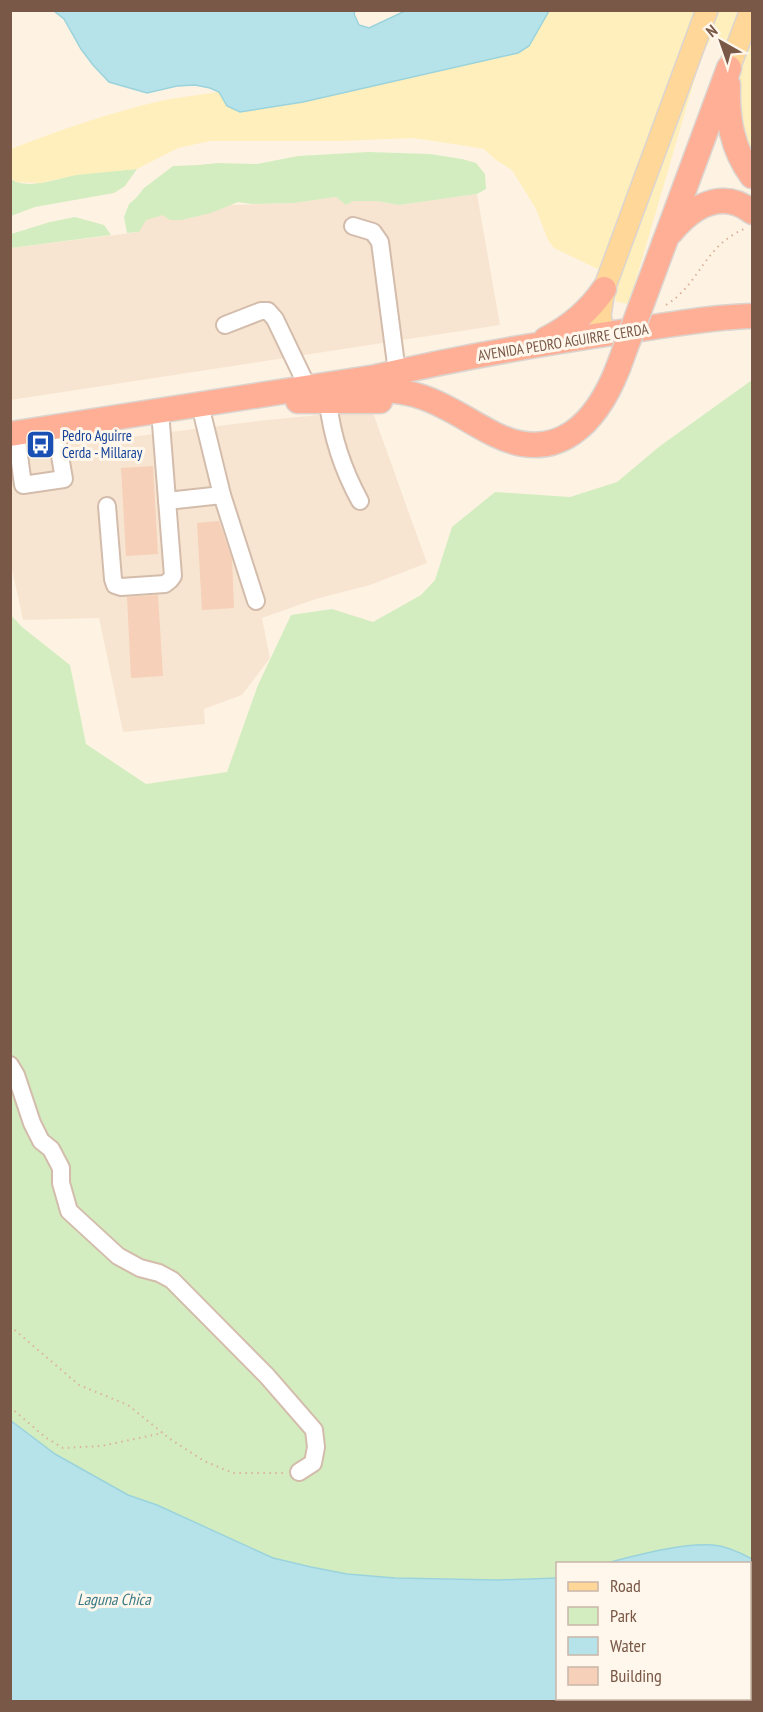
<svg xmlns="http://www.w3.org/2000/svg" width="763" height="1712" font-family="'PT Sans Narrow',sans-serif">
<rect width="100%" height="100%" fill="#fef3e3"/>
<g fill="#f7e5d1">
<polygon points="477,194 500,325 11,400 11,248 139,232 137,208 294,203 336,197 346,205 353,201 377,201 399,205"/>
<polygon points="372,410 427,563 370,585 316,599 262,618 270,658 242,695 204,709 205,724 123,732 99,618 23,620 11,565 10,452 266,420"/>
</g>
<g fill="#d3edc0">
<polygon points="368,152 430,154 462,159 476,163 485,174 486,189 477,194 399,205 377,201 353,201 346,205 336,197 294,203 252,204 238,202 211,213 181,220 170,220 163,215 146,220 139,232 127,233 124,217 129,204 136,198 144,188 173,166 198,165 218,163 257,164 298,156"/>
<path d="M137,169L125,186L114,193L35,207L11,216L10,178C26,192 61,177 80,174C99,172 118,170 137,169Z"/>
<polygon points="75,217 104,225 111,235 11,248 11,234 50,222"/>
<polygon points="752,380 752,1559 743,1554 714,1545 671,1548 607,1563 558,1564 557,1578 556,1578 498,1580 395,1578 347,1574 311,1567 273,1558 157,1505 128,1495 55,1454 11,1420 10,614 22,627 70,665 86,744 146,784 227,772 258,685 291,615 332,609 373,622 421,595 435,580 452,527 495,492 570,497 617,482 660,446"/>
</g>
<path fill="#ffefbc" d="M549,11H752V156L739,157L730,44L713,36L702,54L629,304L617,302L611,293L604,272L554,248L548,240L536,209L512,170L496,160L484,149L460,145L413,138L339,141H210L178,148L137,169L76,175L40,183L16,182L11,178V149C59,130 109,113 160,101C179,97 199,95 219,92L227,106L241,112L303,102L518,53L529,46Z"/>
<g fill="#b6e3ea" stroke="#9bd3dc" stroke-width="1.5">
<polygon points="54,11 355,11 354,14 359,25 369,28 405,11 549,11 529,46 518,53 303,102 240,112 227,106 219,92 210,88 195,85 177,86 147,93 109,82 93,65 81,49 64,19"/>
<path d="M10,1420L55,1454L128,1495L157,1505L273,1558L311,1567L347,1574L395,1578L498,1580L557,1578L558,1698H750V1564L607,1563C637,1555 681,1543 713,1545C726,1546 741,1553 752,1559V1701H11Z"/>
</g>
<g fill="#f6d0b8">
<polygon points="153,466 158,554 126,556 121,468"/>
<polygon points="219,521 232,559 234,608 202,610 197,523"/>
<polygon points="158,595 163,676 131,678 127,597"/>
</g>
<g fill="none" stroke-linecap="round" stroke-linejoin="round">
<defs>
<g id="minor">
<polyline points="353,226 373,232 380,242 397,372"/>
<polyline points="225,325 261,311 268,311 275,319 308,388"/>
<path d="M328,402C332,437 343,470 360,501"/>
<polyline points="200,405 222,495 256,601"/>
<polyline points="16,433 23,485 64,479 55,427"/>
<polyline points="167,501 222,495"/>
<polyline points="107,506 113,579 115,585 121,587 165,584 170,580 173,576 160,411"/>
<polyline points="10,1065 16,1075 32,1123 41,1141 51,1149 61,1168 61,1183 69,1211 118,1256 140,1268 159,1273 172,1280 267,1376 314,1430 316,1447 313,1463 299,1472"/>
</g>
<g id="major">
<polyline points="729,68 751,10"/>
<polyline points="604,335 600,316 604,289 707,10"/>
</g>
<g id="highway">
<path d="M728,85C727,119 732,149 752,176"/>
<path d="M671,232C692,207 722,188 752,212"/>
<polyline points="665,241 729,68"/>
<path d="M546,339C570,327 589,311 604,289"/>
<path d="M359,389C380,389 402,390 422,397C449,406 471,423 496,435C558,465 597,422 618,368"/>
<polyline points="298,401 380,401"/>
<path d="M10,434L376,377C456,358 538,344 620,332C664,326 708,317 752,316"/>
</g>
</defs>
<use href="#minor" stroke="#d3bcab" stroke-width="20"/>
<use href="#major" stroke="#dcd4cf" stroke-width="24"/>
<use href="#highway" stroke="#dcd4cf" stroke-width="27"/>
<g stroke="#dbb39b" stroke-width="2" stroke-dasharray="1.5 4.5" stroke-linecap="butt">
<path d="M666,305C700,284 703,247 744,229"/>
<polyline points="10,1326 79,1385 128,1405 170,1439 204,1461 233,1473 285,1473"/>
<polyline points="10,1407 45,1437 63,1448 101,1446 163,1433"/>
</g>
<use href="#minor" stroke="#fff" stroke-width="16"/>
<use href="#major" stroke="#ffd899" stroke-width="21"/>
<use href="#highway" stroke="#feaf95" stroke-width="24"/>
<defs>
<polyline id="highway-bridge" points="618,368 665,241"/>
</defs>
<use href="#highway-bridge" stroke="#dcd4cf" stroke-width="27" stroke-linecap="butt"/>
<use href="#highway-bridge" stroke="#feaf95" stroke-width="24"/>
</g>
<defs>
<symbol id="bus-square" viewBox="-11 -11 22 22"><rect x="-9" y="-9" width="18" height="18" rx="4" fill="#1a4fb4" stroke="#fff7eb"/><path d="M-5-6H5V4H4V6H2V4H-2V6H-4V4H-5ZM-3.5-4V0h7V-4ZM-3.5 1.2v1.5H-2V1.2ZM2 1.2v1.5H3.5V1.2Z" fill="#fff"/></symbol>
</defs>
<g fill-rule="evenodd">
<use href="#bus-square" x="24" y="428" width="33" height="33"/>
</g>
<g text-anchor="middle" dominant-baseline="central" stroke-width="6" stroke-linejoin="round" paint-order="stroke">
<g font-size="15" fill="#795847" stroke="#fff7eb">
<text transform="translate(563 342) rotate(-9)">AVENIDA PEDRO AGUIRRE CERDA</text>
</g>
<g font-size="15" fill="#164399" stroke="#fff7eb" text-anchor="start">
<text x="62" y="435">Pedro Aguirre<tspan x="62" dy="17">Cerda - Millaray</tspan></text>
</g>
<g font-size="16" font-style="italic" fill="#3b7b87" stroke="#fff7eb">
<text x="114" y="1599">Laguna Chica</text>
</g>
</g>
<rect width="763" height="1712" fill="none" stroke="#795847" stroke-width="24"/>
<rect x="556" y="1562" width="195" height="138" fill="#fff7eb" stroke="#c9b7a9" stroke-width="1.5"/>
<rect x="568" y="1582" width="30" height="9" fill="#ffd899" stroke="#c9b7a9" stroke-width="1.5"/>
<text x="610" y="1592" font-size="18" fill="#795847">Road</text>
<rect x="568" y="1607" width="30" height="18" fill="#d3edc0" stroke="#c9b7a9" stroke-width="1.5"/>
<text x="610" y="1622" font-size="18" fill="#795847">Park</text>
<rect x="568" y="1637" width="30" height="18" fill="#b6e3ea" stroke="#c9b7a9" stroke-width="1.5"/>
<text x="610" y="1652" font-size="18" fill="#795847">Water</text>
<rect x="568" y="1667" width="30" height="18" fill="#f6d0b8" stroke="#c9b7a9" stroke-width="1.5"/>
<text x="610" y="1682" font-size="18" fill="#795847">Building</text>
<g transform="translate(721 42) rotate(320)" stroke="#fff7eb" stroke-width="4.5" paint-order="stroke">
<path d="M0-4.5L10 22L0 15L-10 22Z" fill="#795847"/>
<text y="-9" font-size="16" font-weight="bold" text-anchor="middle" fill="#795847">N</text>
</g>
</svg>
